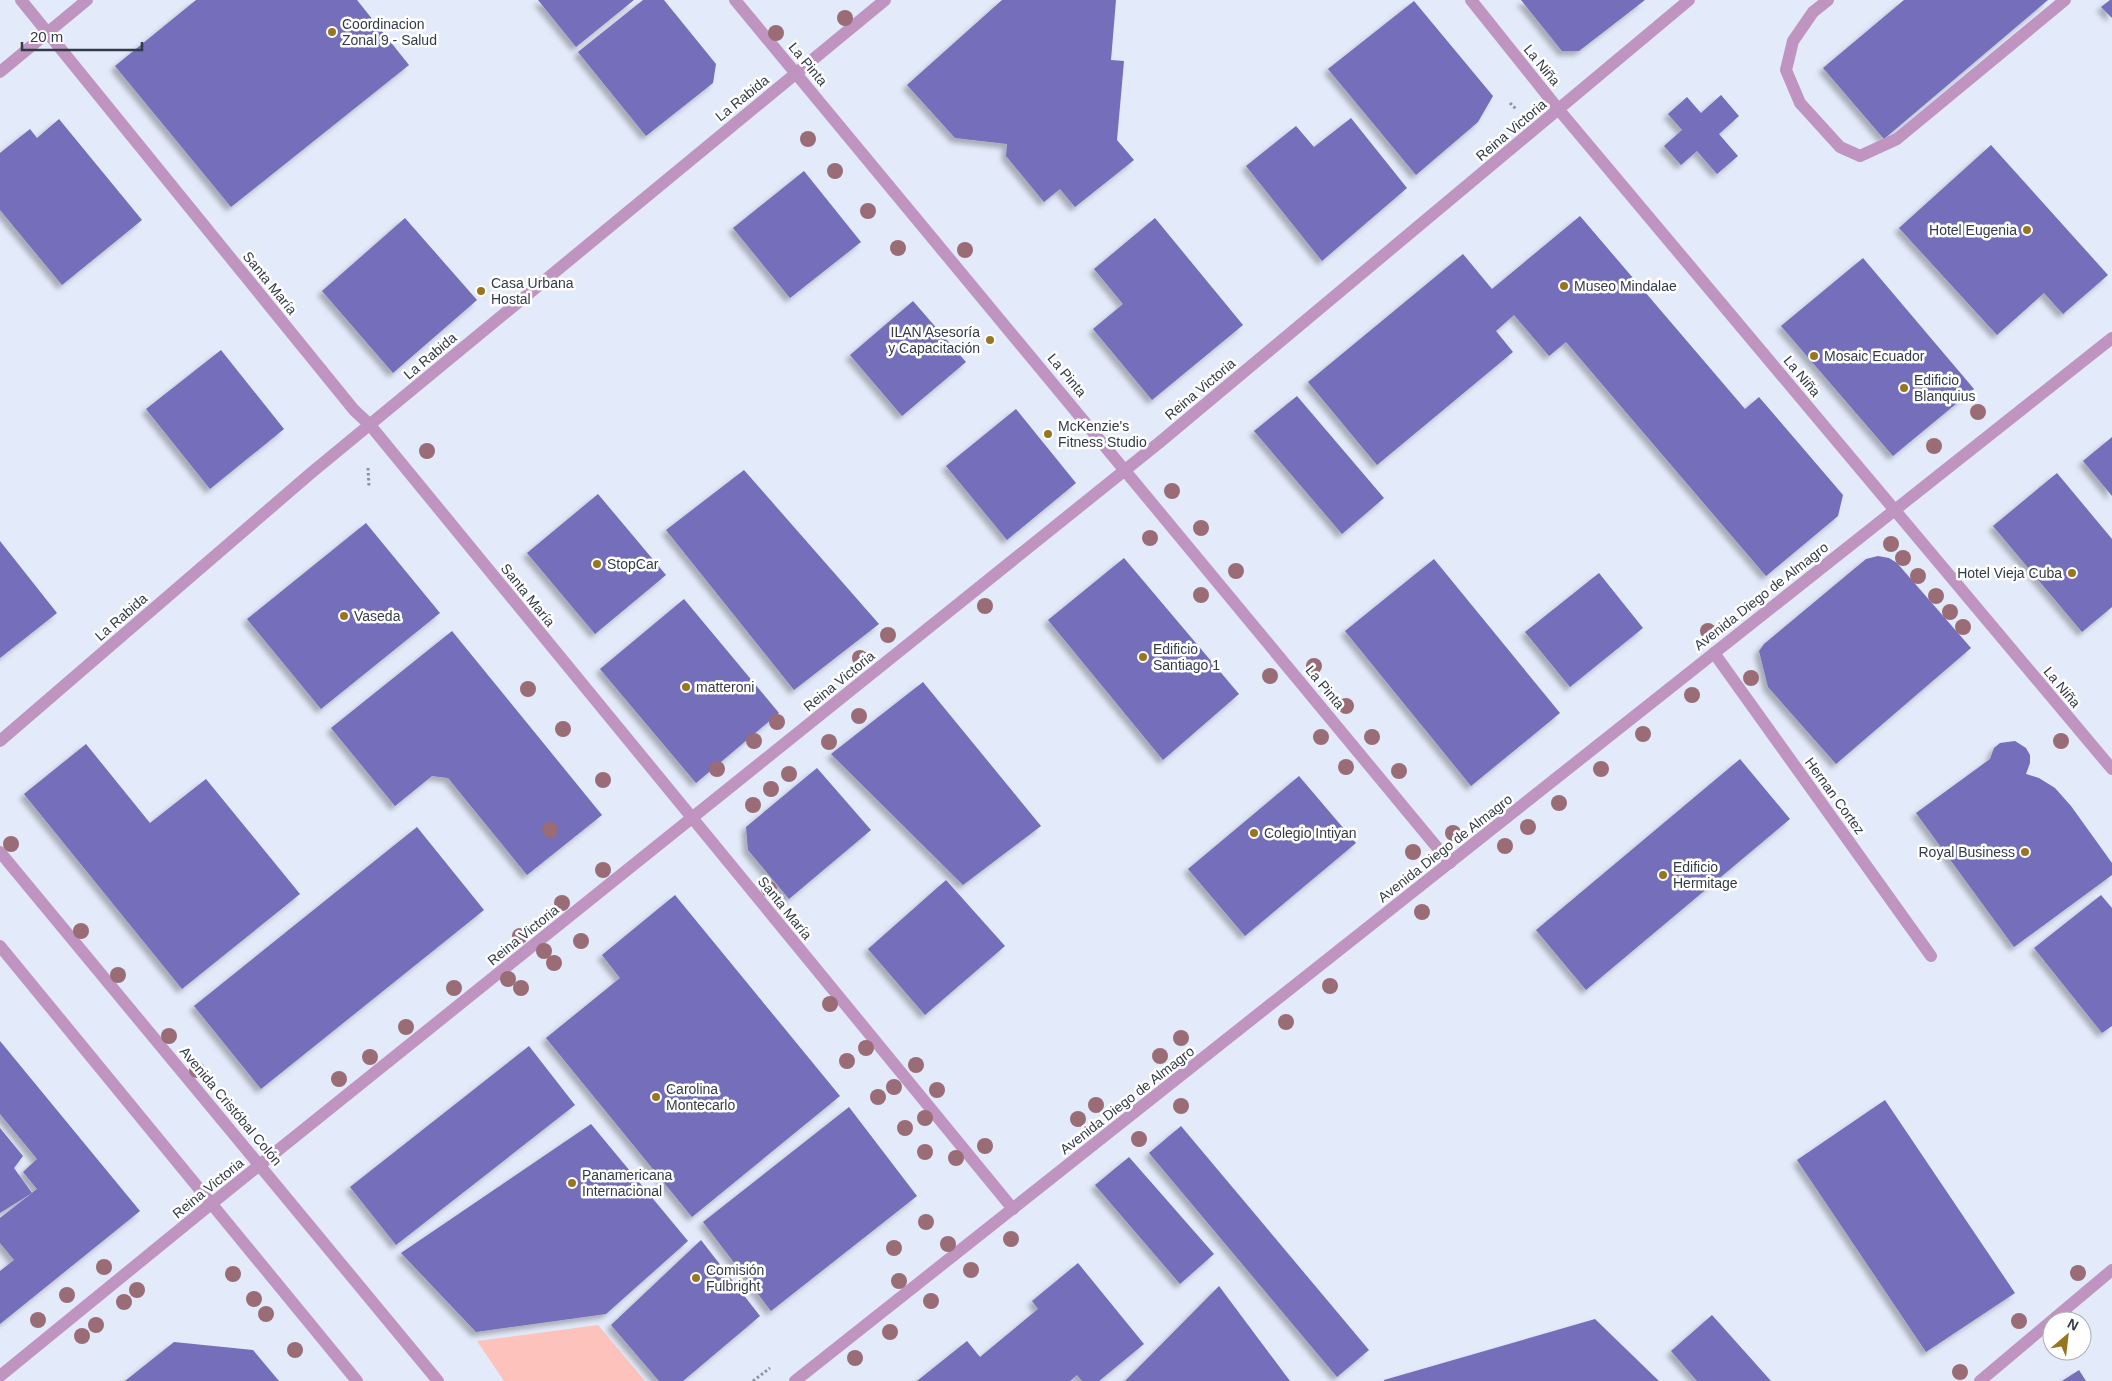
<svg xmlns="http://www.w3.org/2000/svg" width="2112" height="1381" font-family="Arial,sans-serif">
<defs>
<filter id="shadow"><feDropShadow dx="-4.5" dy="4.5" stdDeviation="2.5" flood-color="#0004"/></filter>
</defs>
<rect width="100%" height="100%" fill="#e3eaf9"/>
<polygon fill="#fdc2bb" points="598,1325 645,1381 504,1381 477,1341"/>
<g fill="#746eba" filter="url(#shadow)">
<polygon points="196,0 357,0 409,65 231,207 115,66"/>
<polygon points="538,0 634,0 576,47"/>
<polygon points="643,0 664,0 716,64 713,83 646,136 578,52"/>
<polygon points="1002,0 1116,0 1111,60 1124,61 1117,140 1134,160 1075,207 1060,189 1044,202 1006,156 1007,144 955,138 907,85"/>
<polygon points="1521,0 1645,0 1579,51 1562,51"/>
<polygon points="1904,0 2048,0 1884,139 1823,68"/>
<polygon points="2110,0 2112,0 2112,18 2101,7"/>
<polygon points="1414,1 1493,96 1478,122 1416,175 1328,69"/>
<polygon points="1721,95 1739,116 1719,134 1738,156 1717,174 1697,151 1681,165 1664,146 1682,130 1668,114 1687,97 1701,113"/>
<polygon points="1351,118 1407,188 1322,261 1246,166 1296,126 1314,147"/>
<polygon points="59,119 142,220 62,285 0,210 0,153 30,129 37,138"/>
<polygon points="1991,145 2108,275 2063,314 2044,293 1997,335 1899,228"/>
<polygon points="804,171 861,242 790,298 733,228"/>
<polygon points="1580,216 1745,409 1759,397 1843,495 1838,516 1766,576 1566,342 1549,356 1514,315 1496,331 1513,352 1377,465 1308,382 1463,254 1492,289"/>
<polygon points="405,218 477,300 393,373 322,291"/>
<polygon points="1155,218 1243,325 1152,400 1093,329 1123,304 1094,269"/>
<polygon points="1863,258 1974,389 1893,456 1781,326"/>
<polygon points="913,301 966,362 902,416 850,355"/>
<polygon points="221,350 284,429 210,489 146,409"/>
<polygon points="1297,396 1384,498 1342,534 1254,431"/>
<polygon points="1016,409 1076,483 1007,540 946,466"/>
<polygon points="2112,437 2112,496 2083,461"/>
<polygon points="744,470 879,624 794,690 666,530"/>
<polygon points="2057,473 2112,539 2112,607 2082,632 1993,526"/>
<polygon points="598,494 666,575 595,634 527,553"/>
<polygon points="366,523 440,613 321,709 247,619"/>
<polygon points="0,541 57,613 0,658"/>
<polygon points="1878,556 1889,558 1897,563 1971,648 1836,764 1768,687 1759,651 1764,644 1866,559"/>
<polygon points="1124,558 1239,694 1163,760 1048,620"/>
<polygon points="1434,559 1560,713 1471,786 1345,631"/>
<polygon points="1599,573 1643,628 1570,687 1525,632"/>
<polygon points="684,599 779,713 696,783 600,669"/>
<polygon points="452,631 602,815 527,875 448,778 432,776 395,806 331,728"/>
<polygon points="923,682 1041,826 963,885 831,754"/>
<polygon points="2015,741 2026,748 2030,755 2030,763 2026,774 2039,778 2055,788 2071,806 2112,863 2112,875 2014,947 1916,813 1990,759 1994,748 2000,743"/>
<polygon points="86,744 150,823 206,779 300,894 182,989 24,794"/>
<polygon points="1740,759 1790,819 1586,990 1536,930"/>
<polygon points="817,768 871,830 789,899 748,850 746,827"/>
<polygon points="1299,776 1356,843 1245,936 1188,869"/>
<polygon points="417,827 484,910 261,1089 194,1006"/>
<polygon points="946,880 1005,946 925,1015 868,949"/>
<polygon points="675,895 840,1096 692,1217 546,1038 620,978 602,955"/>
<polygon points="2101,895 2112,908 2112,1026 2102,1033 2034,948"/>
<polygon points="0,1041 140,1211 0,1324 0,1271 14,1260 0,1243 0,1218 37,1189 23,1172 37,1159 0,1114"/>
<polygon points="529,1046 575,1105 396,1245 350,1187"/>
<polygon points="1885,1100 2015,1293 1926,1352 1797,1160"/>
<polygon points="849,1107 917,1196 771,1311 703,1222"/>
<polygon points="591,1124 688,1241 606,1314 476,1332 401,1253"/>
<polygon points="1181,1126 1369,1350 1337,1377 1149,1153"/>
<polygon points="0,1128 23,1156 14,1168 32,1193 0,1213"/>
<polygon points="1129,1157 1214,1254 1180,1284 1095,1185"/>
<polygon points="701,1240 760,1316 683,1381 659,1381 611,1325"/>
<polygon points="1078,1263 1144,1344 1099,1381 1082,1381 1077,1375 1070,1381 917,1381 967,1341 980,1357 1038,1309 1032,1301"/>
<polygon points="1219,1286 1290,1381 1125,1381"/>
<polygon points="1712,1315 1771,1381 1697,1381 1671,1351"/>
<polygon points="1595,1319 1659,1381 1384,1381 1384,1380"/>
<polygon points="174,1342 253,1350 279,1381 125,1381"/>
<polygon points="2079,1370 2086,1381 2062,1381"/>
</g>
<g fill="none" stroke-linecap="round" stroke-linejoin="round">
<g stroke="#8b92a0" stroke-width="3" stroke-dasharray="2.5 2.5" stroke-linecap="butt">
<polyline points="1510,103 1516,109"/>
<polyline points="368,468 369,487"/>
<polyline points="753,1381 770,1368"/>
</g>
<g stroke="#bf94c0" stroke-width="12">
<polyline points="21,0 354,410 370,425 1013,1209"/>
<polyline points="735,0 1450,863"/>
<polyline points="1471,0 1559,110 2112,769"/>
<polyline points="1828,0 1813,12 1793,41 1786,70 1800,103 1840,147 1860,156 1897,139 2065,0"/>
<polyline points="0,72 87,0"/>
<polyline points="1714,653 1931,956"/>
<polyline points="0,741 311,473 885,0"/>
<polyline points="0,852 438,1381"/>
<polyline points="0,946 357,1381"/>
<polyline points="0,1376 211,1204 1160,442 1689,0"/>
<polyline points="795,1381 2112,338"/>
<polyline points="1980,1381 2112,1270"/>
</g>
</g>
<g fill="#996c76">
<circle cx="845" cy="18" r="8"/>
<circle cx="776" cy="33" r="8"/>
<circle cx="808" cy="139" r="8"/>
<circle cx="835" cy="171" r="8"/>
<circle cx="868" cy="211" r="8"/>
<circle cx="898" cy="248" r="8"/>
<circle cx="965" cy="250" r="8"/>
<circle cx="1978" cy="412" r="8"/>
<circle cx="1934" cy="446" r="8"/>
<circle cx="427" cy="451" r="8"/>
<circle cx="1172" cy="491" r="8"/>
<circle cx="1201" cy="528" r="8"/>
<circle cx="1150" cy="538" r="8"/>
<circle cx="1891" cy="544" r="8"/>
<circle cx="1903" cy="558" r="8"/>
<circle cx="1236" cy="571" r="8"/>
<circle cx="1918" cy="576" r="8"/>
<circle cx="1201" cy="595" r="8"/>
<circle cx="1936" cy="596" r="8"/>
<circle cx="985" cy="606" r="8"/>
<circle cx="1950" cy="612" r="8"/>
<circle cx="1963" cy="627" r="8"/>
<circle cx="1708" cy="631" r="8"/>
<circle cx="888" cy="635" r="8"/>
<circle cx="860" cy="658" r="8"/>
<circle cx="1314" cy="666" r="8"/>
<circle cx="1270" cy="676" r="8"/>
<circle cx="1751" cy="678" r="8"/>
<circle cx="528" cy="689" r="8"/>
<circle cx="1692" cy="695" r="8"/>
<circle cx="1346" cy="706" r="8"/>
<circle cx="859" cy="716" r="8"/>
<circle cx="777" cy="722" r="8"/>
<circle cx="563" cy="729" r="8"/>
<circle cx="1643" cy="734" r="8"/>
<circle cx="1321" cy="737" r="8"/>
<circle cx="1372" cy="737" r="8"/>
<circle cx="754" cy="741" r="8"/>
<circle cx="2061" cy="741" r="8"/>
<circle cx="829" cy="742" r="8"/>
<circle cx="1346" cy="767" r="8"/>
<circle cx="717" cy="769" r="8"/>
<circle cx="1601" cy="769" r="8"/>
<circle cx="1399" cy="771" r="8"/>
<circle cx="789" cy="774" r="8"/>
<circle cx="603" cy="780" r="8"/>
<circle cx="771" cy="789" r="8"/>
<circle cx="1559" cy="803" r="8"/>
<circle cx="753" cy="805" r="8"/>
<circle cx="1528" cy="827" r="8"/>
<circle cx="550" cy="830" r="8"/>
<circle cx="1453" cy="833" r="8"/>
<circle cx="11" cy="844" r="8"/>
<circle cx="1505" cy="846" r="8"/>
<circle cx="1413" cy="852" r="8"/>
<circle cx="603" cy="870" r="8"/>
<circle cx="769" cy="889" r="8"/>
<circle cx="562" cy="903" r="8"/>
<circle cx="1422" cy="912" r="8"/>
<circle cx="81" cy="931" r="8"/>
<circle cx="520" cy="936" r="8"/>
<circle cx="581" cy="941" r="8"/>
<circle cx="544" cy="951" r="8"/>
<circle cx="554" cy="963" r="8"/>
<circle cx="118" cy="975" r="8"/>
<circle cx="508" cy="979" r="8"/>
<circle cx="1330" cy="986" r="8"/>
<circle cx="454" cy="988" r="8"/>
<circle cx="521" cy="988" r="8"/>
<circle cx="830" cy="1004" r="8"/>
<circle cx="1286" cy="1022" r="8"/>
<circle cx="406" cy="1027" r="8"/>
<circle cx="169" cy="1036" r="8"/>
<circle cx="1181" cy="1038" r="8"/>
<circle cx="866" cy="1048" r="8"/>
<circle cx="1160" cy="1056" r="8"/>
<circle cx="370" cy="1057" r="8"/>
<circle cx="847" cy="1061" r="8"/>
<circle cx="916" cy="1065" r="8"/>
<circle cx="197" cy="1070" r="8"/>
<circle cx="339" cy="1079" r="8"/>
<circle cx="894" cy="1087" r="8"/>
<circle cx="937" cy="1090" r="8"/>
<circle cx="878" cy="1097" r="8"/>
<circle cx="1096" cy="1105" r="8"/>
<circle cx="1181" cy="1106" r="8"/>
<circle cx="925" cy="1118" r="8"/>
<circle cx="1078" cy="1119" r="8"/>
<circle cx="905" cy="1128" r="8"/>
<circle cx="1139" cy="1139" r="8"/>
<circle cx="985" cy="1146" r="8"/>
<circle cx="925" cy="1152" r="8"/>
<circle cx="956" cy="1158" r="8"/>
<circle cx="926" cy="1222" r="8"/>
<circle cx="1011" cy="1239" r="8"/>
<circle cx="948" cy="1244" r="8"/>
<circle cx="894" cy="1248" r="8"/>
<circle cx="104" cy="1267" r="8"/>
<circle cx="971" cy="1270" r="8"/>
<circle cx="2078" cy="1273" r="8"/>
<circle cx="233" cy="1274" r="8"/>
<circle cx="899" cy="1281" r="8"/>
<circle cx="137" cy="1290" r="8"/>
<circle cx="67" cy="1295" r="8"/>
<circle cx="254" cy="1299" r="8"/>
<circle cx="931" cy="1301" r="8"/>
<circle cx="124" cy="1302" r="8"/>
<circle cx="266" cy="1314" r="8"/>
<circle cx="38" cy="1320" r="8"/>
<circle cx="2019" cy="1321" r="8"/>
<circle cx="96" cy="1325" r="8"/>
<circle cx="890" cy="1332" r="8"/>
<circle cx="82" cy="1336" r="8"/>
<circle cx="295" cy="1350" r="8"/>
<circle cx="855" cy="1358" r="8"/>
<circle cx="1960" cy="1372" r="8"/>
</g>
<g fill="#98761f" stroke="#fff" stroke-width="2">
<circle cx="332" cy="32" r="5"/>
<circle cx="2027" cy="230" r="5"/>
<circle cx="1564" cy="286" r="5"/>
<circle cx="481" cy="291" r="5"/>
<circle cx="990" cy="340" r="5"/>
<circle cx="1814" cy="356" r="5"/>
<circle cx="1904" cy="388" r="5"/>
<circle cx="1048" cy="434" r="5"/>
<circle cx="597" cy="564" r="5"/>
<circle cx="2072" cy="573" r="5"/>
<circle cx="344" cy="616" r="5"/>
<circle cx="1143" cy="657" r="5"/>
<circle cx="686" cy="687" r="5"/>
<circle cx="1254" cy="833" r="5"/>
<circle cx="2025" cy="852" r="5"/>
<circle cx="1663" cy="875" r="5"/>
<circle cx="656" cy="1097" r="5"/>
<circle cx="572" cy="1183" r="5"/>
<circle cx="696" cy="1278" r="5"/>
</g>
<g text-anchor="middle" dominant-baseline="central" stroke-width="5" stroke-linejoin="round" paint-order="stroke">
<g font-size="14" fill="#333a48" stroke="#fff" text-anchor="start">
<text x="342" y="24">Coordinacion<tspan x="342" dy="16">Zonal 9 - Salud</tspan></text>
<text x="2017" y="230" text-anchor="end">Hotel Eugenia</text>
<text x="491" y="283">Casa Urbana<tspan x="491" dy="16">Hostal</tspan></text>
<text x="1574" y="286">Museo Mindalae</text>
<text x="980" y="332" text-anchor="end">ILAN Asesoría<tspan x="980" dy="16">y Capacitación</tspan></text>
<text x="1824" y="356">Mosaic Ecuador</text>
<text x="1914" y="380">Edificio<tspan x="1914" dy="16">Blanquius</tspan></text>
<text x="1058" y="426">McKenzie's<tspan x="1058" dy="16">Fitness Studio</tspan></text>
<text x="607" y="564">StopCar</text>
<text x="2062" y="573" text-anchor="end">Hotel Vieja Cuba</text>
<text x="354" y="616">Vaseda</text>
<text x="1153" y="649">Edificio<tspan x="1153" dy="16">Santiago 1</tspan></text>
<text x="696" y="687">matteroni</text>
<text x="1264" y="833">Colegio Intiyan</text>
<text x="2015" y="852" text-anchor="end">Royal Business</text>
<text x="1673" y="867">Edificio<tspan x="1673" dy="16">Hermitage</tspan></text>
<text x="666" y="1089">Carolina<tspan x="666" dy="16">Montecarlo</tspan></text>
<text x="582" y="1175">Panamericana<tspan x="582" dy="16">Internacional</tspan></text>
<text x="706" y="1270">Comisión<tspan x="706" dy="16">Fulbright</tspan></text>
</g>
<g font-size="14" fill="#333a48" stroke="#fff">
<text transform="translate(808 64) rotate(50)">La Pinta</text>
<text transform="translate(1542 65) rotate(51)">La Niña</text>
<text transform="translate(742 98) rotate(-39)">La Rabida</text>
<text transform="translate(1511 130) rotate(-40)">Reina Victoria</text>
<text transform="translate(270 283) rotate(51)">Santa María</text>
<text transform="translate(430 356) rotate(-40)">La Rabida</text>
<text transform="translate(1067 375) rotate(50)">La Pinta</text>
<text transform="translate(1802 376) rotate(50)">La Niña</text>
<text transform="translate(1200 389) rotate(-40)">Reina Victoria</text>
<text transform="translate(528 595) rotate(51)">Santa María</text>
<text transform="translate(1761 596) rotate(-38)">Avenida Diego de Almagro</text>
<text transform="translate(121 617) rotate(-41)">La Rabida</text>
<text transform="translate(839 681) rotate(-39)">Reina Victoria</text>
<text transform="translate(1325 687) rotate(50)">La Pinta</text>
<text transform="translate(2062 687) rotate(50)">La Niña</text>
<text transform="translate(1835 796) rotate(54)">Hernan Cortez</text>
<text transform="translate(1445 848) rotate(-38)">Avenida Diego de Almagro</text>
<text transform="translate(785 908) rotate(51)">Santa María</text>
<text transform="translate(523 935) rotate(-39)">Reina Victoria</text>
<text transform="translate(1127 1100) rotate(-38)">Avenida Diego de Almagro</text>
<text transform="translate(231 1106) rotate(50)">Avenida Cristóbal Colón</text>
<text transform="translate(208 1188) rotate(-39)">Reina Victoria</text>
</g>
</g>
<g transform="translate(2067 1336) rotate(28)"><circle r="24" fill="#ffffff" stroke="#adb0b6"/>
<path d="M0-4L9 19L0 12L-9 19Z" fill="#98761f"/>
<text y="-8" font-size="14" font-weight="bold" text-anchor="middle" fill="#333a48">N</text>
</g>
<path d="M22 42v8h120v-8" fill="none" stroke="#333a48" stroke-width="2.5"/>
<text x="30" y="42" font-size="15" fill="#333a48" stroke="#ffffff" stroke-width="4" paint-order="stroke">20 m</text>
</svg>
